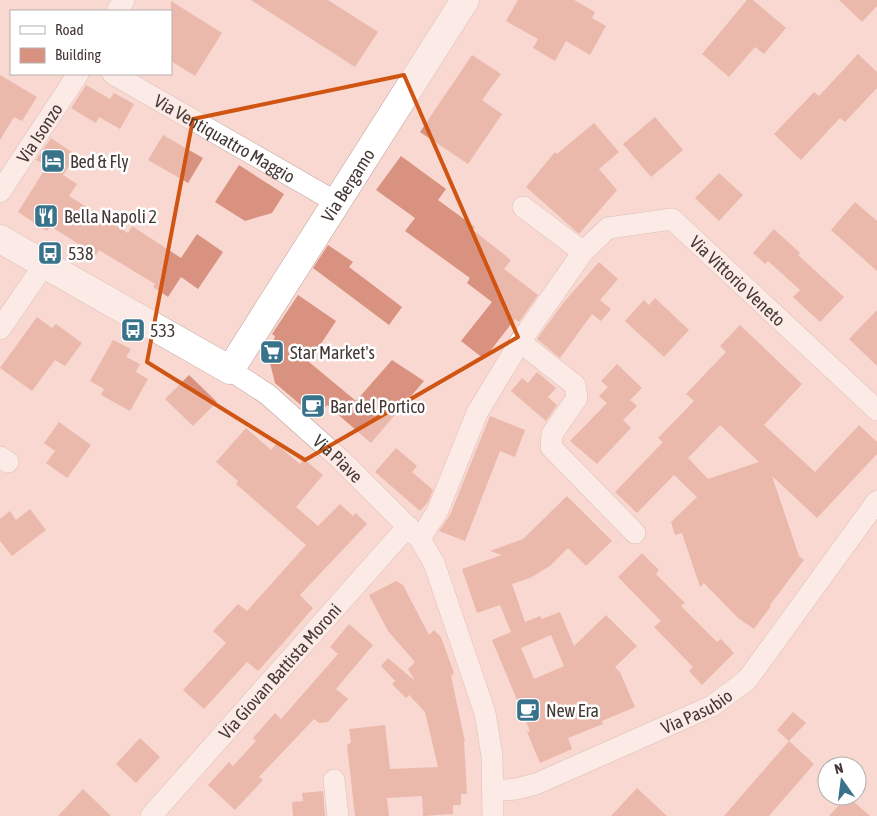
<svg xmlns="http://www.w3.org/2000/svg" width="877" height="816" font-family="'Asap Condensed',sans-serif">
<rect width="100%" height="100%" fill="#f8d8d0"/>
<g fill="#da9280" fill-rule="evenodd">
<polygon points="251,0 328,0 378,32 355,67"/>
<polygon points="518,0 574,0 595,12 592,18 606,26 590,55 566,41 555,61 533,48 538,39 506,21"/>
<polygon points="747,0 753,0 786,28 764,54 755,47 729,77 702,54"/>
<polygon points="839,0 877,0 877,6 862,22"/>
<polygon points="171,1 222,33 195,76 171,61"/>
<polygon points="858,54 877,72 877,88 845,122 840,118 801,160 774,134 814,92 819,96"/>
<polygon points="472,55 501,74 482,100 502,114 468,164 420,132"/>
<polygon points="0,75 37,97 22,121 14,117 0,140"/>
<polygon points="86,85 110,99 114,93 134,104 120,129 99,117 96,123 71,108"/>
<polygon points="655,117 683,150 651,177 623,144"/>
<polygon points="594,123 619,152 599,169 617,190 579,234 526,187 555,152 557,154"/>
<polygon points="163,135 203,158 188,183 148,160"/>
<polygon points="51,138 76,155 63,175 77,184 69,196 128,233 132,226 181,258 197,234 223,252 198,289 181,277 168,297 153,287 155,284 99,250 96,255 50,226 47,231 18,212 47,166 36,160"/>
<polygon points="401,156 446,189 438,200 475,227 473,230 511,260 504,269 538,295 519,322 515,319 484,359 461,341 492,302 467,283 470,278 405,231 415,218 376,190"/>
<polygon points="239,165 284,194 272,213 245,221 215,202"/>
<polygon points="719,173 743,195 719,221 695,198"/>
<polygon points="855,202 877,221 877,271 831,230"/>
<polygon points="774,229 800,253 798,255 844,297 820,322 793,297 800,290 768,261 765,264 753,253"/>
<polygon points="328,245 353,262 349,267 402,307 389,325 313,268"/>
<polygon points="599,262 618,279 600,300 611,309 601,321 592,314 560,358 537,339 564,302"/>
<polygon points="298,295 336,321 309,362 356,401 392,360 424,381 371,443 327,405 316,418 275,383 269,359 275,336 272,334"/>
<polygon points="655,298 689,330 664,357 625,321 644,300 649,305"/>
<polygon points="877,310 877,366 849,339"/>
<polygon points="37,317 52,328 56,324 82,343 65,366 55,360 32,391 0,368"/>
<path d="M740,325L802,384L764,425L815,472L859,425L877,442V454L817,518L772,476L799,556L804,560L770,605L771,606L754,629L738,618L704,583L700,587L682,533L675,535L671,522L697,497L674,475L637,513L615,492L663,442L658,438L694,401L686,394L726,352L720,346ZM720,425L759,462L708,479L688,458Z"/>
<polygon points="113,340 131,349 126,357 140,364 136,372 148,379 130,411 101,395 104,389 90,381"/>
<polygon points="617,364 642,388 630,400 637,406 623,420 631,428 597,464 570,441 607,403 599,396 608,387 601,381"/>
<polygon points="537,372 556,388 548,397 557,405 546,421 511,391 522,378 528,383"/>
<polygon points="189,375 217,402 193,426 165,399"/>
<polygon points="490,416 525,430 515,457 500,451 465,541 439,531 450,515"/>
<polygon points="59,422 91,445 67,478 46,463 55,451 44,443"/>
<polygon points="246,428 271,450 276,444 300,464 304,459 323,475 296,507 318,526 340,504 353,516 356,513 367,524 300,595 313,608 283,643 258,671 247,662 204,709 183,690 226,643 213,631 238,604 247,611 306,545 236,484 238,481 216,462"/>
<polygon points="396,448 417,466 412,472 433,490 428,502 420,511 375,472"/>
<path d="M567,496L612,541L586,566L568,548L550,566L530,578L512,584L525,622L540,616L542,619L560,612L574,646L606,615L637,646L615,667L620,672L635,707L602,721L603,724L568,738L572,749L540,763L527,732L530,731L492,640L511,632L500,605L477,613L462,569L502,555L490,551L523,539ZM551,635L564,666L534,679L521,648Z"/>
<polygon points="30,509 46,530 12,556 0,541 0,519 10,511 16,520"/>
<polygon points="642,553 659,570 656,574 685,603 681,606 717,642 721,639 734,653 702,685 689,671 693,667 654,627 661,621 618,577"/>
<polygon points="396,581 403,585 429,635 434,630 441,637 454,673 451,676 465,742 464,742 467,794 461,794 461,805 453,805 453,814 423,816 422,796 387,798 389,816 355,816 347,745 351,742 349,729 385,725 390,769 438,767 425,712 409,695 406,698 392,684 395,681 381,666 388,658 415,681 408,669 415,662 388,631 369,595"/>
<polygon points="349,624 373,645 336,689 348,699 328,722 319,723 314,719 259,777 263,780 235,810 208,785 229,762 233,766 256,741 253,738 275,713 281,719 338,654 330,647"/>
<polygon points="793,712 806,723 789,741 777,730"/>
<polygon points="140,738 160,757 136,783 116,764"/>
<polygon points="789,741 814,764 769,816 724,816"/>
<polygon points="637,788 667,816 611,816"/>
<polygon points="83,789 111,816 58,816"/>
<polygon points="323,791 325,816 293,816 292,802 303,801 302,793"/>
<polygon points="847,796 870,816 829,816"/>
</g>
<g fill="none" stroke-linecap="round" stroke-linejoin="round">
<defs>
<g id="minor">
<polyline points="117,11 124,0"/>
<path id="s1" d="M113,74L336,202"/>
<path id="s2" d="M0,192L78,74"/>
<polyline points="523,207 583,252"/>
<polyline points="0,329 44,265"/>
<polyline points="520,342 575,385 577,398 552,434 551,447 635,533"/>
<path id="s3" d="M230,370L267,394L340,459L420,539L434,563L485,713L492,756L493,816"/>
<polyline points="0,457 8,462"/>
<path id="s4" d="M420,539L438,510L477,413L520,342L583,252L608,228L672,219L877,410"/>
<polyline points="334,780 338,816"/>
<path id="s5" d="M493,791L516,789L536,784L712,706L747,680L877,501"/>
<path id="s6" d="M151,816L408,526"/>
</g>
<g id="tertiary">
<path id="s7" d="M0,239L230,370L465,0"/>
</g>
</defs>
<use href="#minor" stroke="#bda098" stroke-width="22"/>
<use href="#tertiary" stroke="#bda098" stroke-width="29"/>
<use href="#minor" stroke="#fff" stroke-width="21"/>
<use href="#tertiary" stroke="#fff" stroke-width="28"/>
</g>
<path d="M0 0H877V816H0ZM404,75L518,337L305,460L147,362L193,119Z" fill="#f8d8d0" fill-opacity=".55" fill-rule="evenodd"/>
<path fill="none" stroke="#d05412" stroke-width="4" stroke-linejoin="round" d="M404,75L518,337L305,460L147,362L193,119Z"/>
<defs>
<symbol id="hotel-square" viewBox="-11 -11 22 22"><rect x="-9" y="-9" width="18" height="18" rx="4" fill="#38738b" stroke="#fff"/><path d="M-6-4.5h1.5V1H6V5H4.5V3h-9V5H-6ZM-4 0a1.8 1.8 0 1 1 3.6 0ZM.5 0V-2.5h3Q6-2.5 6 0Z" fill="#fff"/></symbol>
<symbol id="restaurant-square" viewBox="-11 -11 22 22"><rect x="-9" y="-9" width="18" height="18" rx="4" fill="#38738b" stroke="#fff"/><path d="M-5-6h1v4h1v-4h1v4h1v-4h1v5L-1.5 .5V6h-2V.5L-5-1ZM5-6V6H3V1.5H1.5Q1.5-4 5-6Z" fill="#fff"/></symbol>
<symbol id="bus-square" viewBox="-11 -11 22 22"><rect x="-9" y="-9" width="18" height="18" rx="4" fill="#38738b" stroke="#fff"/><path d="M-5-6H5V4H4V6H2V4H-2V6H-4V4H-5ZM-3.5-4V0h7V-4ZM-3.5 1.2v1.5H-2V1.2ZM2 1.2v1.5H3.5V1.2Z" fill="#fff"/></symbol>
<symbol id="supermarket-square" viewBox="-11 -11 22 22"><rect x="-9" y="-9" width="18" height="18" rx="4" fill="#38738b" stroke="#fff"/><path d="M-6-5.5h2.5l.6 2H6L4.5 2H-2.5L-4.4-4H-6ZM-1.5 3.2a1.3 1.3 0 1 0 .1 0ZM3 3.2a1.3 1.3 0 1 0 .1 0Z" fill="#fff"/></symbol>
<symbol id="cafe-square" viewBox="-11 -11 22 22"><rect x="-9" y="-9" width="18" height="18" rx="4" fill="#38738b" stroke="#fff"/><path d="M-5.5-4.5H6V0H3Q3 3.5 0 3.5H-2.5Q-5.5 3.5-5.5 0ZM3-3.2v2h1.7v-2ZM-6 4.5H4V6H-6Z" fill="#fff"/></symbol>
</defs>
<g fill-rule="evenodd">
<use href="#hotel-square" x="39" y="147" width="28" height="28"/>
<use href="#restaurant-square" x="32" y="202" width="28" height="28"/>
<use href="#bus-square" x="36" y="239" width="28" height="28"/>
<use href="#bus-square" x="119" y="316" width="28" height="28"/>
<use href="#supermarket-square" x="258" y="338" width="28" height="28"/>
<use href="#cafe-square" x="299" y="392" width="28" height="28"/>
<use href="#cafe-square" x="514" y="696" width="28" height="28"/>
</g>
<g text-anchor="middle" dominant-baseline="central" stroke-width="5" stroke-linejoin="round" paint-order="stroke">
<g font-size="18" fill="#453835" stroke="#fff">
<text stroke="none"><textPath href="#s2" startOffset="71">Via Isonzo</textPath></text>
<text stroke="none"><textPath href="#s1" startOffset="129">Via Ventiquattro Maggio</textPath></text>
<text stroke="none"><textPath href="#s7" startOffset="484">Via Bergamo</textPath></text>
<text stroke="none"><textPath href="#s4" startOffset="521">Via Vittorio Veneto</textPath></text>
<text stroke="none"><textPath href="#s3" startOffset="140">Via Piave</textPath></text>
<text stroke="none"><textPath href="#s6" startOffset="194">Via Giovan Battista Moroni</textPath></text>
<text stroke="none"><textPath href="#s5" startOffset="220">Via Pasubio</textPath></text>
</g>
<g font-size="18" fill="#453835" stroke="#fff" text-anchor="start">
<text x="70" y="161">Bed &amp; Fly</text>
<text x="64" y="216">Bella Napoli 2</text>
<text x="68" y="253">538</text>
<text x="150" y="330">533</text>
<text x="290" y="352">Star Market's</text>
<text x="330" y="406">Bar del Portico</text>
<text x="546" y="710">New Era</text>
</g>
</g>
<rect x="10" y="10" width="162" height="65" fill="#ffffff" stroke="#b5afae"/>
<rect x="20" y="26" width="25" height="8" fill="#ffffff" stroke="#b5afae"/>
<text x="55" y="35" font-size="15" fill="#453835">Road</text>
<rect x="20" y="48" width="25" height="15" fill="#da9280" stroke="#b5afae"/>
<text x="55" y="60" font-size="15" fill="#453835">Building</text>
<g transform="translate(842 781) rotate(346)"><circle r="24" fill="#ffffff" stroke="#b5afae"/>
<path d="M0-4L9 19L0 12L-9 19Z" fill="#38738b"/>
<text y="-8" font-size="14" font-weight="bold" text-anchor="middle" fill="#453835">N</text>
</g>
</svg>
